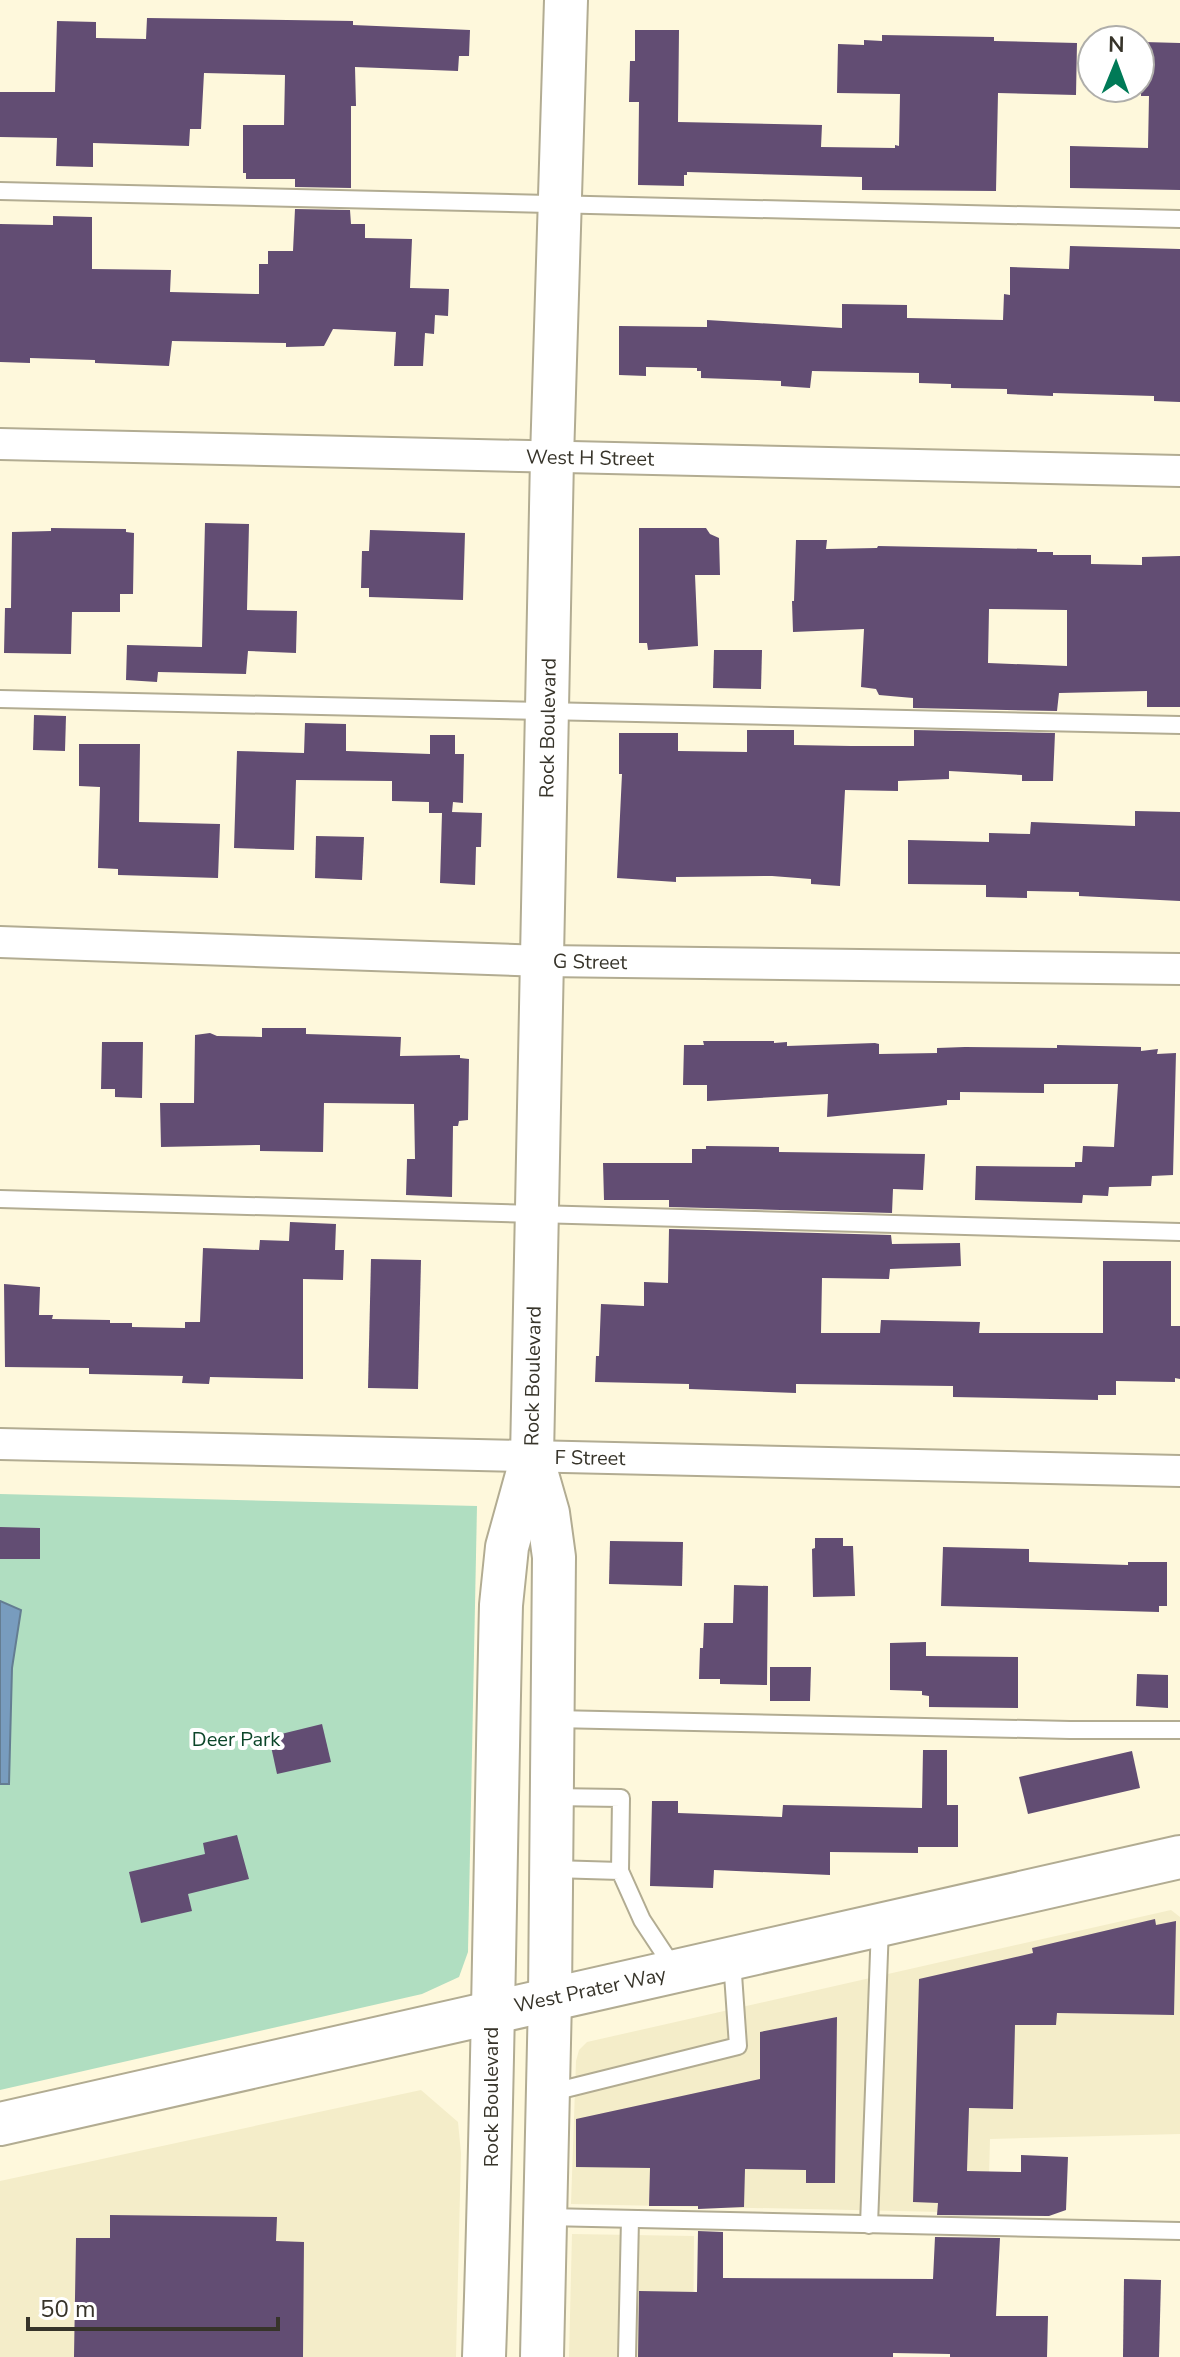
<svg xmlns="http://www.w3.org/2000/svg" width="1180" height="2357" font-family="'Nunito Sans',sans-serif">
<rect width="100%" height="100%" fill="#fef8dc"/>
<g fill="#f4edc9">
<polygon points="1171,1910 1180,1917 1180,2134 990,2139 988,2213 571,2204 576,2061 579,2050 587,2042"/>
<polygon points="421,2090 458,2122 461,2153 456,2357 0,2357 0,2181"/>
<polygon points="572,2234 694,2236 693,2357 569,2357"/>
</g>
<polygon fill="#b0dec1" points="0,1494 477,1506 468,1952 459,1977 422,1994 0,2090"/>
<polygon fill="#789cbe" stroke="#647d92" stroke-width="2" points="0,1601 21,1610 12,1668 9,1784 0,1784"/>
<g fill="#624d73" fill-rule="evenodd">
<polygon points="147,18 353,21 353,25 470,30 469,56 459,56 458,71 355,67 356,106 351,106 351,188 295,187 295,179 246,179 246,173 243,173 243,125 284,125 285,75 204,73 201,129 190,129 189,146 93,143 93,167 56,166 57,138 0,137 0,92 55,92 57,21 96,22 96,38 146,39"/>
<polygon points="635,30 679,30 678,122 822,125 821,147 895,148 895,145 899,146 900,94 837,93 838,44 864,45 864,40 882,41 882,35 994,37 994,41 1077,43 1076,95 998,93 996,191 862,190 862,177 687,172 687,175 684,175 684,186 638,185 639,102 629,102 630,61 635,61"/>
<polygon points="1144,42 1180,43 1180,190 1070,188 1070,146 1148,148 1149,96 1141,96 1142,46 1144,46"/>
<polygon points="295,209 350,210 351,224 365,224 365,238 412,239 410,288 449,289 448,316 435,315 434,334 425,333 423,366 394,366 396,332 333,329 324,346 286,347 286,343 172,341 169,366 95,363 95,360 30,358 30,363 0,362 0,224 53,225 53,216 92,217 92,269 171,270 170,292 259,294 259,264 268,264 268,251 293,251"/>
<polygon points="1070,246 1180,249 1180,402 1154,401 1154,396 1053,393 1053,396 1007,394 1007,389 951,388 951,384 919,383 919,373 812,371 810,388 781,386 781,381 701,378 701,371 697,371 697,368 646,367 646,376 619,375 619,326 707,327 707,320 842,328 842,304 907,305 907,318 1003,320 1004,294 1010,295 1010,267 1069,269"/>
<polygon points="205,523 249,524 247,610 297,611 296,653 248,651 246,674 158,672 157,682 126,680 127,645 202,647"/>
<polygon points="51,528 126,529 126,532 134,533 133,594 120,594 120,612 72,612 71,654 4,653 5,608 11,608 12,532 51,531"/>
<polygon points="639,528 706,528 710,534 719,538 720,575 695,575 698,646 648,650 647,643 639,643"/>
<polygon points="370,530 465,533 463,600 369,597 369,588 361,588 362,551 369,551"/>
<path d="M796,540H827L826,549L877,548L878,546L1037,549V552H1053V555H1091V564L1142,565V557L1180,556V707H1147V691L1059,693L1057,711L913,708V698L879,695L876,689L861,687L864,629L793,632L792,601H794ZM989,609L1067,610V666L988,663Z"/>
<polygon points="714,650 762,650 761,689 713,688"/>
<polygon points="34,715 66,716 65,751 33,750"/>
<polygon points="305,723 346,724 346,751 430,754 430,735 455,735 455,754 464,754 463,803 453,802 452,812 482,813 481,847 476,847 475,885 440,883 442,813 429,813 429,802 392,801 392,781 296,780 294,850 234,848 237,751 304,753"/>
<polygon points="747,730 794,730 794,745 851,746 914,746 914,730 1055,733 1053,781 1022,781 1022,775 949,771 949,779 898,781 898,791 845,790 840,886 811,884 811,879 772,876 676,877 676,882 617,878 622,774 619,774 619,733 678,733 678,751 747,752"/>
<polygon points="79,744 140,744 139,822 220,824 218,878 118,875 118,869 98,868 100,787 79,786"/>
<polygon points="1135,811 1180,812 1180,901 1079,896 1079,892 1027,891 1027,898 986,897 986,885 908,884 908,840 989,842 989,833 1030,834 1031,822 1135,826"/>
<polygon points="316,836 364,837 362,880 315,878"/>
<polygon points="262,1028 306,1028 306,1034 401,1037 400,1056 460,1055 460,1058 469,1059 468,1120 459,1121 458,1126 453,1126 452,1197 406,1195 407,1159 415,1159 414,1104 324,1103 323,1152 260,1151 260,1145 161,1147 160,1103 194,1103 195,1035 210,1033 217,1036 262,1037"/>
<polygon points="703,1041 774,1041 774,1043 787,1042 787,1046 875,1043 879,1044 879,1054 937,1053 937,1048 965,1047 1057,1048 1057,1045 1141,1047 1141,1051 1158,1049 1157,1054 1176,1053 1173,1175 1152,1176 1151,1186 1109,1187 1108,1196 1083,1195 1082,1203 975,1200 976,1166 1075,1167 1075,1162 1082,1162 1083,1146 1114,1147 1118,1084 1044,1084 1044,1093 960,1092 960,1100 947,1100 947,1105 827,1117 828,1094 707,1101 707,1085 683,1085 684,1045 704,1045"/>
<polygon points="102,1042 143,1042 142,1098 115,1097 115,1089 101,1089"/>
<polygon points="706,1146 779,1147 779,1152 925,1154 923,1190 893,1189 892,1213 669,1207 669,1200 604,1200 603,1163 692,1163 692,1149 706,1149"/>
<polygon points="290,1222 336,1224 335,1250 344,1250 343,1280 303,1279 303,1379 210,1377 209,1384 182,1383 183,1376 89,1374 89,1368 5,1367 4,1284 40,1287 39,1315 53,1315 52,1319 110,1320 110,1323 132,1323 132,1327 185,1328 185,1322 200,1322 203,1248 259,1250 260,1240 289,1241"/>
<polygon points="669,1229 891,1235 892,1244 960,1243 961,1266 890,1269 889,1279 822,1278 821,1333 880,1333 881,1320 980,1322 979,1333 1103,1333 1103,1261 1171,1261 1171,1326 1180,1326 1180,1379 1175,1378 1175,1382 1116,1381 1116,1395 1098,1395 1098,1400 953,1397 953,1386 796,1384 796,1393 689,1389 689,1384 595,1382 596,1356 599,1356 601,1304 644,1306 644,1282 668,1283"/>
<polygon points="371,1259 421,1260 418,1389 368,1388"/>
<polygon points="0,1527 40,1528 40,1559 0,1559"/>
<polygon points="815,1538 843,1538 843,1546 853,1546 855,1596 813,1597 812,1549 815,1548"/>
<polygon points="610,1541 683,1542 682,1586 609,1584"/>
<polygon points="943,1547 1029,1549 1029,1562 1128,1565 1128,1562 1167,1562 1167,1606 1159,1606 1159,1612 941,1606"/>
<polygon points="734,1585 768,1586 767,1685 720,1684 720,1679 699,1679 700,1648 703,1648 704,1623 733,1623"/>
<polygon points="926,1642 926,1656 1018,1657 1018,1708 929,1707 929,1696 922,1695 922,1691 890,1690 890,1643"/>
<polygon points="770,1667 811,1667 810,1701 770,1701"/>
<polygon points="1137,1674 1168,1675 1168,1708 1136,1706"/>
<polygon points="322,1724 331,1762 277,1774 269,1737"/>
<polygon points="923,1750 947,1750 947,1805 958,1805 958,1847 918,1847 918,1853 830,1852 830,1875 714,1870 713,1888 650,1886 652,1801 678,1801 678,1813 782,1817 783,1805 922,1808"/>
<polygon points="1132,1751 1140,1788 1028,1814 1019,1777"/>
<polygon points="237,1835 249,1879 188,1894 192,1911 141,1923 129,1872 205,1854 203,1843"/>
<polygon points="1155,1919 1156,1925 1176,1921 1174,2015 1057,2013 1056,2025 1015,2025 1013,2109 969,2108 967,2171 1021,2172 1021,2155 1068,2157 1066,2210 1049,2216 937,2215 938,2203 913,2202 919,1979 1033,1953 1032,1948"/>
<polygon points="837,2017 835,2183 806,2183 806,2170 745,2169 744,2207 698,2209 698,2206 649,2206 650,2168 576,2167 576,2119 760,2079 760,2032"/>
<polygon points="110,2215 277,2217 276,2241 304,2242 303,2357 74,2357 76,2238 110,2238"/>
<polygon points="698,2231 723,2232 723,2278 933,2279 935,2237 1000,2238 996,2316 1048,2316 1047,2357 950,2357 950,2354 893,2353 893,2357 638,2357 639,2291 697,2292"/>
<polygon points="1124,2279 1161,2280 1159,2357 1123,2357"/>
</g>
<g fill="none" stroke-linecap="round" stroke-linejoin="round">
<defs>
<g id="service">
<polyline points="0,191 1180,219"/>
<polyline points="0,699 1180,725"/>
<polyline points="0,1199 1180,1232"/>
<polyline points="554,1719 1070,1730 1180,1730"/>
<polyline points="552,1797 621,1798 620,1871"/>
<polyline points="553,1869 620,1871 642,1920 675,1970"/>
<polyline points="549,2093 738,2046 732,1960"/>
<polyline points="546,2217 1180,2231"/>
<polyline points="869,2225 880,1926"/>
<polyline points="627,2357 630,2219"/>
</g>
<g id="minor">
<polyline points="0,444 1180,471"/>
<polyline points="0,942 543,961 1180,969"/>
<polyline points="0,1444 1180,1471"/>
</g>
<g id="secondary">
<polyline points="532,1457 548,1513 554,1557 550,1998 542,2357"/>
<polyline points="0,2124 1180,1857"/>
<path d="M484,2357C493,2106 495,1855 501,1605L507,1547L532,1457L552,458L566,0"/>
</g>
</defs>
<use href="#service" stroke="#b2ac92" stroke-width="20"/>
<use href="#minor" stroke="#b2ac92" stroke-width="34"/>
<use href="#secondary" stroke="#b2ac92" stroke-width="46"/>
<use href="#service" stroke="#fff" stroke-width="16"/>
<use href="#minor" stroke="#fff" stroke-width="30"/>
<use href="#secondary" stroke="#fff" stroke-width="42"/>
</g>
<g text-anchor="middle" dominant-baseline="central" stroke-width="8" stroke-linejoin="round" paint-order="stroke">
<g font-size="20" fill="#37342a" stroke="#fff">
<text transform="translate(590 458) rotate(1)">West H Street</text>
<text transform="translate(548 728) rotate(-89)">Rock Boulevard</text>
<text transform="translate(590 962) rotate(1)">G Street</text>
<text transform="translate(533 1376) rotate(-89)">Rock Boulevard</text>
<text transform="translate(590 1458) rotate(1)">F Street</text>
<text transform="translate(590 1990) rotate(-12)">West Prater Way</text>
<text transform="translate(491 2097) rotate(-90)">Rock Boulevard</text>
</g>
<g font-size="20" fill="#0b4529" stroke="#fff">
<text x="236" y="1739">Deer Park</text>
</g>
</g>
<g transform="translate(1116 64) rotate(1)"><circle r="38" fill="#ffffff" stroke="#afaeaa" stroke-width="2"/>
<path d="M0-6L14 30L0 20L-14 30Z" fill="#007a57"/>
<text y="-12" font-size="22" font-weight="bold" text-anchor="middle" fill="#37342a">N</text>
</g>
<path d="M28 2317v12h250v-12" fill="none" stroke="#37342a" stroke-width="4"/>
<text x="40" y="2317" font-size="24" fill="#37342a" stroke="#ffffff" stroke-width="6" paint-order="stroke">50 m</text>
</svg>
